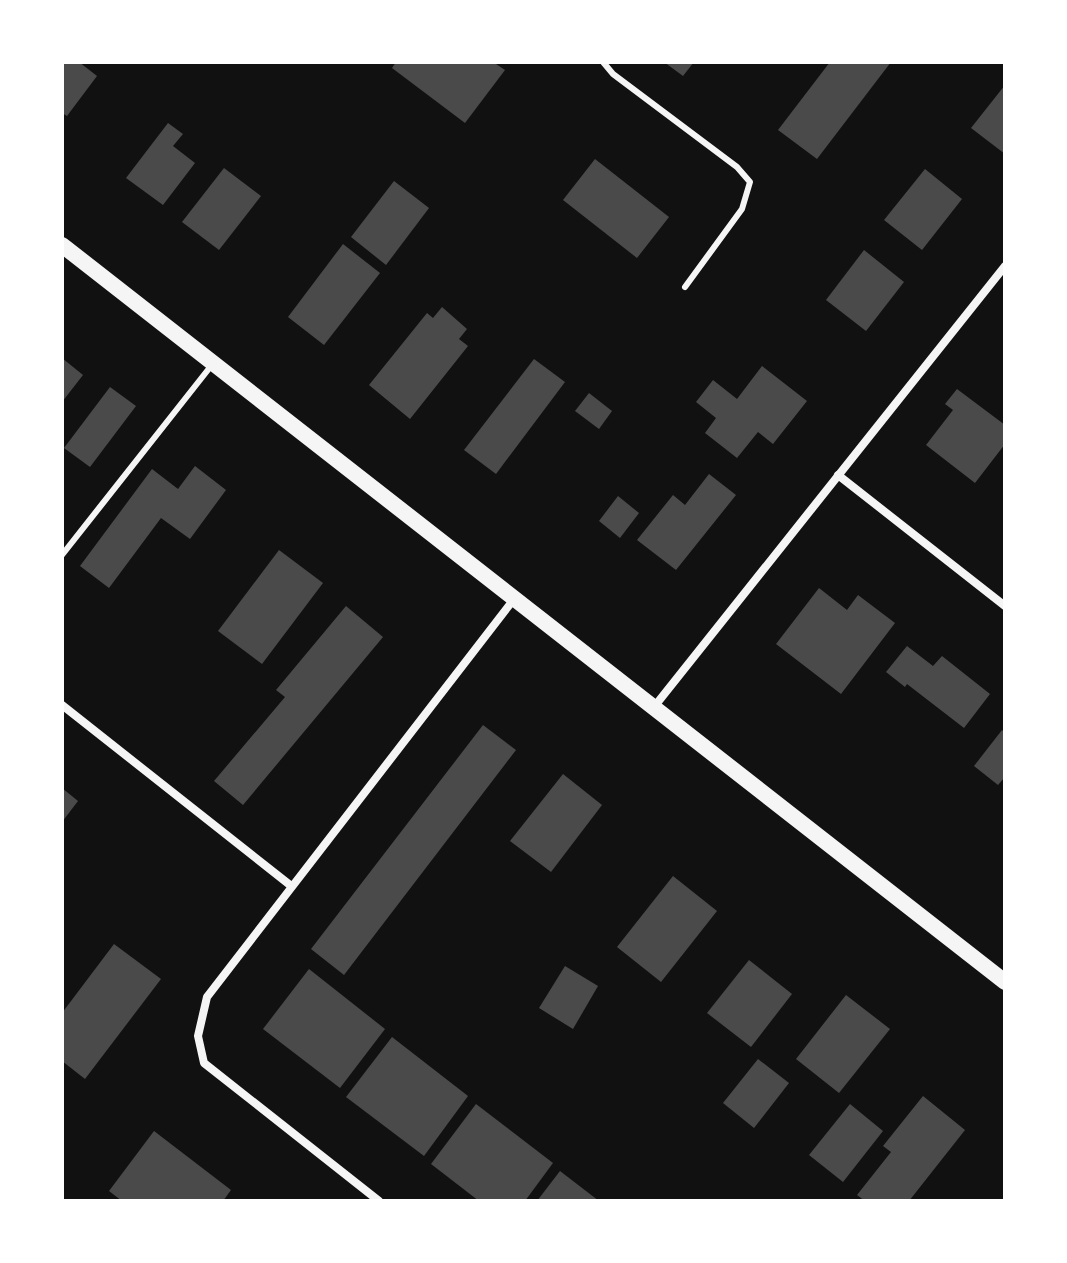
<svg xmlns="http://www.w3.org/2000/svg" width="1067" height="1263" font-family="'Open Sans',sans-serif">
<rect width="100%" height="100%" fill="#111"/>
<g fill="#4a4a4a">
<polygon points="62,62 79,62 97,76 67,116 62,113"/>
<polygon points="396,62 493,62 505,70 465,123 392,68"/>
<polygon points="664,62 694,62 683,76"/>
<polygon points="830,62 891,62 817,159 778,130"/>
<polygon points="1005,85 1005,154 971,128"/>
<polygon points="168,123 183,134 173,146 195,163 163,205 126,178"/>
<polygon points="595,159 669,217 637,258 563,200"/>
<polygon points="224,168 261,196 219,250 182,222"/>
<polygon points="925,169 962,199 922,250 884,220"/>
<polygon points="394,181 429,208 386,265 351,237"/>
<polygon points="343,244 380,273 324,345 288,317"/>
<polygon points="864,250 904,282 866,331 826,300"/>
<polygon points="442,307 467,329 459,339 468,346 410,419 369,385 427,313 433,318"/>
<polygon points="62,358 83,375 62,402"/>
<polygon points="534,359 565,382 496,474 464,450"/>
<polygon points="762,366 807,401 773,444 758,432 737,458 705,433 716,418 696,402 713,380 737,399"/>
<polygon points="110,387 136,406 90,467 64,448"/>
<polygon points="957,389 1005,425 1005,444 975,483 926,445 953,410 945,404"/>
<polygon points="589,393 612,411 599,429 575,411"/>
<polygon points="195,466 226,490 190,539 161,518 109,588 80,566 152,469 178,489"/>
<polygon points="709,474 736,495 676,570 637,540 673,495 685,505"/>
<polygon points="618,496 639,513 620,538 599,521"/>
<polygon points="279,550 323,583 262,664 218,631"/>
<polygon points="819,588 847,610 858,595 895,623 841,694 776,644"/>
<polygon points="346,606 383,637 243,805 214,781 285,697 276,690"/>
<polygon points="907,646 933,666 942,656 990,694 964,728 907,684 905,687 886,672"/>
<polygon points="483,725 516,750 344,975 311,949"/>
<polygon points="1002,730 1005,733 1005,777 998,785 974,766"/>
<polygon points="563,774 602,805 551,872 510,841"/>
<polygon points="62,788 78,801 62,822"/>
<polygon points="673,876 717,911 661,982 617,947"/>
<polygon points="114,944 161,979 85,1079 62,1061 62,1013"/>
<polygon points="749,960 792,994 751,1047 707,1013"/>
<polygon points="565,966 598,986 573,1029 539,1008"/>
<polygon points="309,969 385,1029 340,1088 263,1029"/>
<polygon points="846,995 890,1029 839,1093 796,1059"/>
<polygon points="392,1037 468,1096 424,1156 346,1097"/>
<polygon points="758,1059 789,1083 754,1128 723,1103"/>
<polygon points="923,1096 965,1130 909,1201 865,1201 857,1195 891,1152 883,1146"/>
<polygon points="476,1104 553,1163 525,1201 479,1201 431,1164"/>
<polygon points="850,1104 883,1131 843,1182 809,1155"/>
<polygon points="154,1131 231,1190 223,1201 122,1201 109,1191"/>
<polygon points="560,1171 599,1201 537,1201"/>
</g>
<g fill="none" stroke-linecap="round" stroke-linejoin="round">
<g stroke="#f5f5f5" stroke-width="6">
<polyline points="603,62 613,74 737,167 750,182 742,209 685,287"/>
<polyline points="62,555 211,366"/>
</g>
<g stroke="#f5f5f5" stroke-width="8">
<polyline points="838,475 1005,606"/>
<polyline points="62,705 290,885"/>
<polyline points="654,707 1005,266"/>
<polyline points="379,1201 204,1063 198,1036 207,997 514,599"/>
</g>
<polyline stroke="#f5f5f5" stroke-width="16" points="62,245 1005,982"/>
</g>
<rect width="1067" height="1263" fill="none" stroke="#ffffff" stroke-width="128"/>
</svg>
